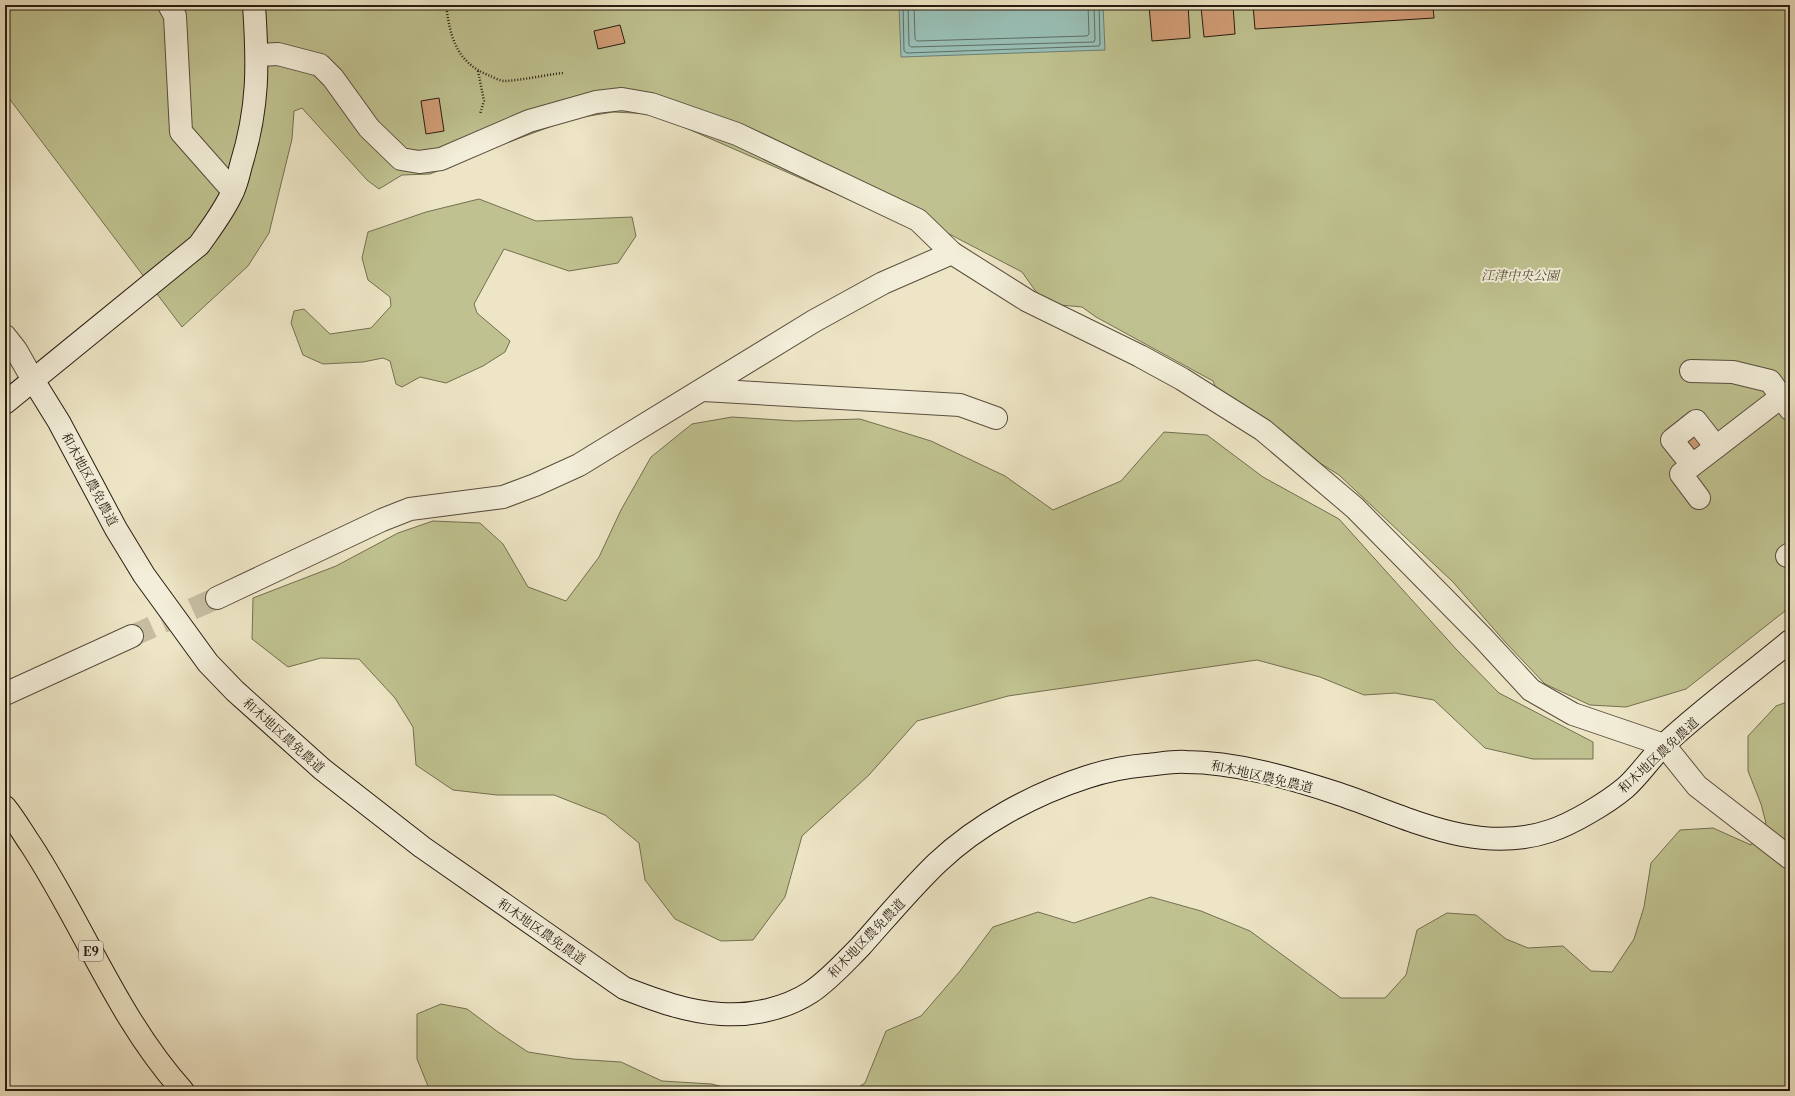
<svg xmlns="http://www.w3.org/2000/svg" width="1795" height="1096" font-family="'Libre Caslon Text','Noto Serif JP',serif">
<rect width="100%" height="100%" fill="#ede5c5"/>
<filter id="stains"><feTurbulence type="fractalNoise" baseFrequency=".005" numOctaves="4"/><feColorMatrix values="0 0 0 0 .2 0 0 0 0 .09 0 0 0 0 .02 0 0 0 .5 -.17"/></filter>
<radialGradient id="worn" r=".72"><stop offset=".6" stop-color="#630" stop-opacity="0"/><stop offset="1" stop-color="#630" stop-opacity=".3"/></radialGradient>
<g fill="#bfc290" stroke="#746f50">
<polygon points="5,5 1790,5 1790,607 1686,689 1626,707 1590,705 1545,684 1506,643 1453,582 1339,475 1320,463 1280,429 1246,412 1215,386 1213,381 1096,317 1082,307 1060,305 1037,293 1022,272 934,226 887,216 654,114 613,112 571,119 509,142 430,174 402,175 379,189 367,180 302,108 294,111 292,139 269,233 248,266 182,327 5,93"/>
<polygon points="479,199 536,221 632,217 636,236 618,263 569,271 504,249 474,304 477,313 510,341 505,352 483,366 446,383 420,377 402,387 396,384 390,361 383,358 363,362 323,364 303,355 291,323 294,311 304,309 330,334 371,328 391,306 390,297 368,280 362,258 368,232 426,212"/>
<polygon points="732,417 795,421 860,419 931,441 1005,476 1053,510 1121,481 1164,432 1207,435 1263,477 1339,519 1456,649 1499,693 1593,742 1593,759 1533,759 1485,748 1434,700 1395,693 1364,695 1320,677 1257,660 1008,696 917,721 869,775 802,836 785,897 753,940 721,941 675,919 645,880 639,843 605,815 554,795 497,795 453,790 416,765 413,727 395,698 359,659 321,658 288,667 252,639 253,598 336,566 398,533 433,521 480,523 503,544 528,587 566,601 599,557 621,510 651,457 692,424"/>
<polygon points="1790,701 1790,1091 852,1091 865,1083 886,1031 921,1016 960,971 993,927 1038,912 1074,923 1151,897 1201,911 1250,931 1341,998 1385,998 1406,975 1417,930 1447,913 1476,915 1506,939 1528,948 1563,946 1591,971 1612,972 1634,939 1644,907 1651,863 1680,830 1713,828 1751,845 1766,823 1761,804 1748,771 1748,736 1776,706"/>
<polygon points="441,1004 467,1009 498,1032 528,1052 573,1059 621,1062 662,1081 712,1084 737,1091 430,1091 417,1059 417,1014"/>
</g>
<polygon fill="#99bfb5" stroke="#6c7e73" points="899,5 1103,5 1105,50 901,57"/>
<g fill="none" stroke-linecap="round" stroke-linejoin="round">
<g stroke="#606e63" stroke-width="1">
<polyline points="903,5 904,51 907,53 1099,46 1100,44 1099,5"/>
<polyline points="908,5 909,45 911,47 1094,42 1095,39 1094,5"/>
<polyline points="914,5 915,39 917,41 1087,36 1089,34 1088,5"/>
</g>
</g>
<g fill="#d29e77" stroke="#281c11">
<polygon points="1149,5 1188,5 1190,38 1152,41"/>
<polygon points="1233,5 1235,34 1204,37 1201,7"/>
<polygon points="1253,5 1438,5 1438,6 1433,7 1434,18 1255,29"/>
<polygon points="620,25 625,43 598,49 594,31"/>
<polygon points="439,98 444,131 426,134 421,101"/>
<polygon points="1693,428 1707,446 1694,457 1680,439"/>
</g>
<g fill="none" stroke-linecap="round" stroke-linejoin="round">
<polyline stroke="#c6bda1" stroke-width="22" stroke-dasharray="22 11" stroke-linecap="butt" points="132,636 217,598"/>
<defs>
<g id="street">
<polyline points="169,5 175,16 181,132 233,191"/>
<polyline points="258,55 278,54 320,65 333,78 369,128 401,159 419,162 441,159 529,121 596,102 622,99 651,104 737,134 918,220 952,253 1028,301 1140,356 1182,379 1263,430 1355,508 1483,638 1531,690 1573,714 1664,745 1697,786 1790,858"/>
<polyline points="5,336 16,350 33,380"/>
<polyline points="1691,371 1733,372 1770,381 1790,409"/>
<polyline points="703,390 960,405 996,418"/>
<polyline points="1692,465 1672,440 1696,421 1716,447"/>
<polyline points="1699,498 1681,474 1781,397"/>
<polyline points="1787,556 1790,554"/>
<polyline points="217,598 382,520 410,509 503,497 535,485 579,465 814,321 883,283 952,253"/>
<polyline points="5,694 132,636"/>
</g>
<g id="secondary">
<path d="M33,380L59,422L116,529L144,575L208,663L235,691L322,769L422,847L624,988C655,1000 687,1012 721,1014C751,1016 785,1009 811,992C829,980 844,963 860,947C885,919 910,889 937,863C978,824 1034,794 1087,777C1108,770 1124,767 1146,765C1159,764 1173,761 1186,762C1235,762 1290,778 1336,793C1405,816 1476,856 1550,831C1572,824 1607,803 1625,788C1640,775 1651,757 1666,743C1705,707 1749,675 1790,641"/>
<path d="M5,403L199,245C211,228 225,210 233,191C237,183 239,173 241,165C259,107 258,64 254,5"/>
</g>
<path id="highway" d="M5,807C15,819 22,832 31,845C84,926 118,1019 183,1091"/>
</defs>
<use href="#street" stroke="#594e3e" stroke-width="24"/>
<use href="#secondary" stroke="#281c11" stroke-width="24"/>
<use href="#highway" stroke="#281c11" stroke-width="24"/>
<g stroke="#281c11" stroke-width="2.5" stroke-dasharray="1 2" stroke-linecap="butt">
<path d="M446,5C450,36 456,62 488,75C493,77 500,81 505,81C524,80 544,75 563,73"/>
<polyline points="478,71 484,101 480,114"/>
</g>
<use href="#street" stroke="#f3eed9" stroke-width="22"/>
<use href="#secondary" stroke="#f3eed9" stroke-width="22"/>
<use href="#highway" stroke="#ede5c5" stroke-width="22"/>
</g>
<g text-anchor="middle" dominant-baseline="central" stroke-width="4" stroke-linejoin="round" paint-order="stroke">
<rect fill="#f3eed9" stroke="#655b4d" stroke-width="1" x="79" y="941" width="24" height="20" rx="3"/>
<g font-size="12" font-weight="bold" fill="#281c11">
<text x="91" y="951">E9</text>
</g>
<g font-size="13" font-style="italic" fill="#554e37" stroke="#f3eed9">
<text x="1520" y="275">江津中央公園</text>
</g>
<g font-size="13" fill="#281c11" stroke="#f3eed9">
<text transform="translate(90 479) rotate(62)">和木地区農免農道</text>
<text transform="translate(284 735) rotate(42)">和木地区農免農道</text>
<text transform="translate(1658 755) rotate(-43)">和木地区農免農道</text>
<text transform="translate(1262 776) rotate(13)">和木地区農免農道</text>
<text transform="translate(542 931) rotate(35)">和木地区農免農道</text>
<text transform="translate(866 938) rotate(-46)">和木地区農免農道</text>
</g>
</g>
<rect width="1795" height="1096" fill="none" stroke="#ede5c5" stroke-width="20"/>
<rect x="6" y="6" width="1783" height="1084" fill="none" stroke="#281c11" stroke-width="2"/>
<rect x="10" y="10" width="1775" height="1076" fill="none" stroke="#281c11"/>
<rect width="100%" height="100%" filter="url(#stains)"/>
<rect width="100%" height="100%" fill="url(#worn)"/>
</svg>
